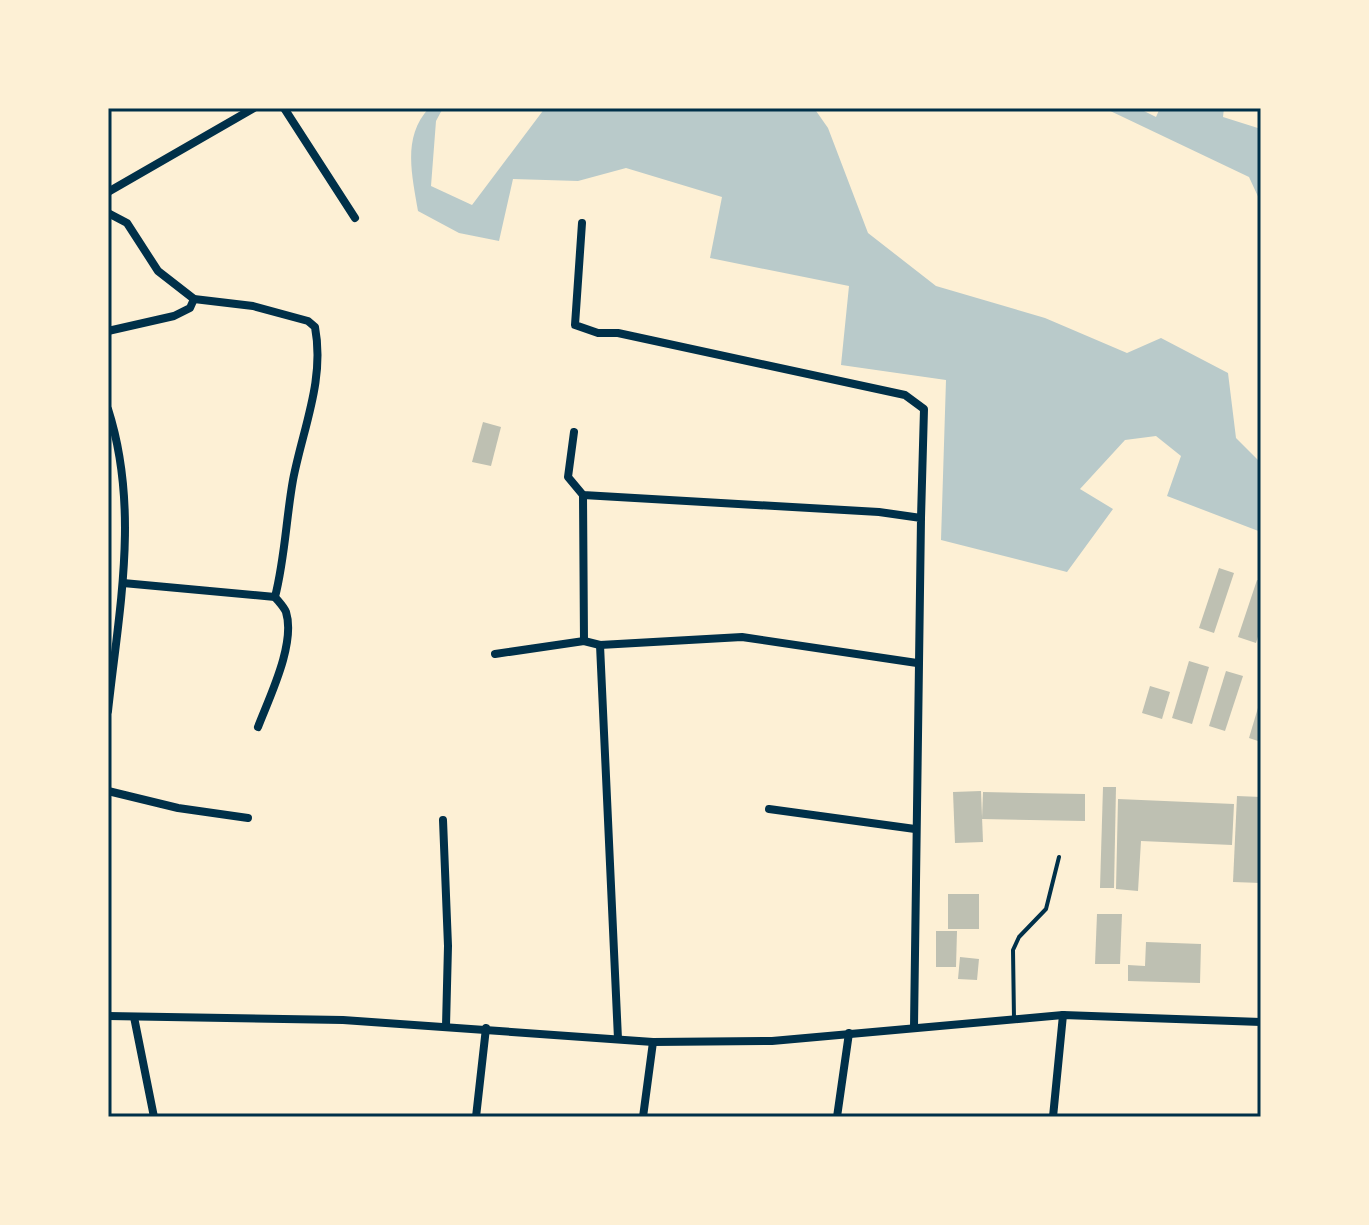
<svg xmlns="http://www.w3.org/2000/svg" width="1369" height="1225" font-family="Lato,sans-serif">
<rect width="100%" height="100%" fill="#fdf0d5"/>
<g fill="#b9caca">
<path d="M429,108H443L436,121L431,186L472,205L545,108H814L828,128L868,233L936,286L1045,318L1127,353L1161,338L1228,373L1236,438L1261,463V532L1167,496L1181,456L1156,436L1125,440L1080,489L1113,509L1067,572L941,540L946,380L841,365L849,286L710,258L722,197L626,168L578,181L513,179L499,241L459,233L418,211C412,175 402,137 429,108Z"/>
<polygon points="1104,108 1138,108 1156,117 1160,108 1224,108 1223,117 1261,129 1261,203 1249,177"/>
</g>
<g fill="#bec0b2">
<polygon points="483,422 501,427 491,466 472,462"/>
<polygon points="1219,568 1234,573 1214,633 1199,628"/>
<polygon points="1257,580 1261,581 1261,627 1256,643 1238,637"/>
<polygon points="1189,661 1209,667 1192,724 1172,718"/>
<polygon points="1226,671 1243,676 1225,731 1209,726"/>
<polygon points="1150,686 1170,692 1162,719 1142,713"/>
<polygon points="1260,701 1261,701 1261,742 1249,738"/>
<polygon points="1103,787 1116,787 1114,888 1100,888"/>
<polygon points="981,791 983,842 955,843 953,792"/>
<polygon points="983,792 1085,794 1085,821 982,819"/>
<polygon points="1237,796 1261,797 1261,883 1233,882"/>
<polygon points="1118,799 1234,804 1232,845 1141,841 1138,891 1116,889"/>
<rect x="948" y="894" width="31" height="35"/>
<polygon points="1097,914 1122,914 1120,964 1095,964"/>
<polygon points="936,931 957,931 956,967 936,967"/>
<polygon points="1146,942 1201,944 1200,983 1128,981 1128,965 1145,966"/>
<polygon points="960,957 979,959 977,980 958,979"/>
</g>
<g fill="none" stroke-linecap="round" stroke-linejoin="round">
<polyline stroke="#003049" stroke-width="4" points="1014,1019 1013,950 1019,937 1046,909 1059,857"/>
<g stroke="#003049" stroke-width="8">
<polyline points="284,108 355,218"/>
<polyline points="108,192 254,108"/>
<path d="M108,213L127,223L158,271L194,299L253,306L308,321L315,327C325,380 303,428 293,480C286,519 285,558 275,597C278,601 284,607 286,612C296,644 269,698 258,727"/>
<polyline points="582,223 575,325 598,333 618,333 905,395 924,409 921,518"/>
<polyline points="108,331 174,316 190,308 194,299"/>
<path d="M108,409C140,509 119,609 108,711"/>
<polyline points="574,432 568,477 583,495 879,512 921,518 914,1027"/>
<polyline points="583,495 584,641"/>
<polyline points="123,583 275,597"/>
<polyline points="600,645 618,1039"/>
<polyline points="495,654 584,641 600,645 742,637 917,663"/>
<polyline points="108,791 178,808 248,818"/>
<polyline points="769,809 915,829"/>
<polyline points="443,820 448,946 446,1026"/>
<polyline points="108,1016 343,1020 653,1042 772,1041 1063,1015 1261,1022"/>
<polyline points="134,1017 154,1117"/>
<polyline points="476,1117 486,1028"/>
<polyline points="643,1117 653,1042"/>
<polyline points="837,1117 849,1033"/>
<polyline points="1053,1117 1063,1015"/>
</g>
</g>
<rect width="1369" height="1225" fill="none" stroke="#fdf0d5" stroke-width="220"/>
<rect x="110" y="110" width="1149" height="1005" fill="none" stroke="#003049" stroke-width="3"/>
</svg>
